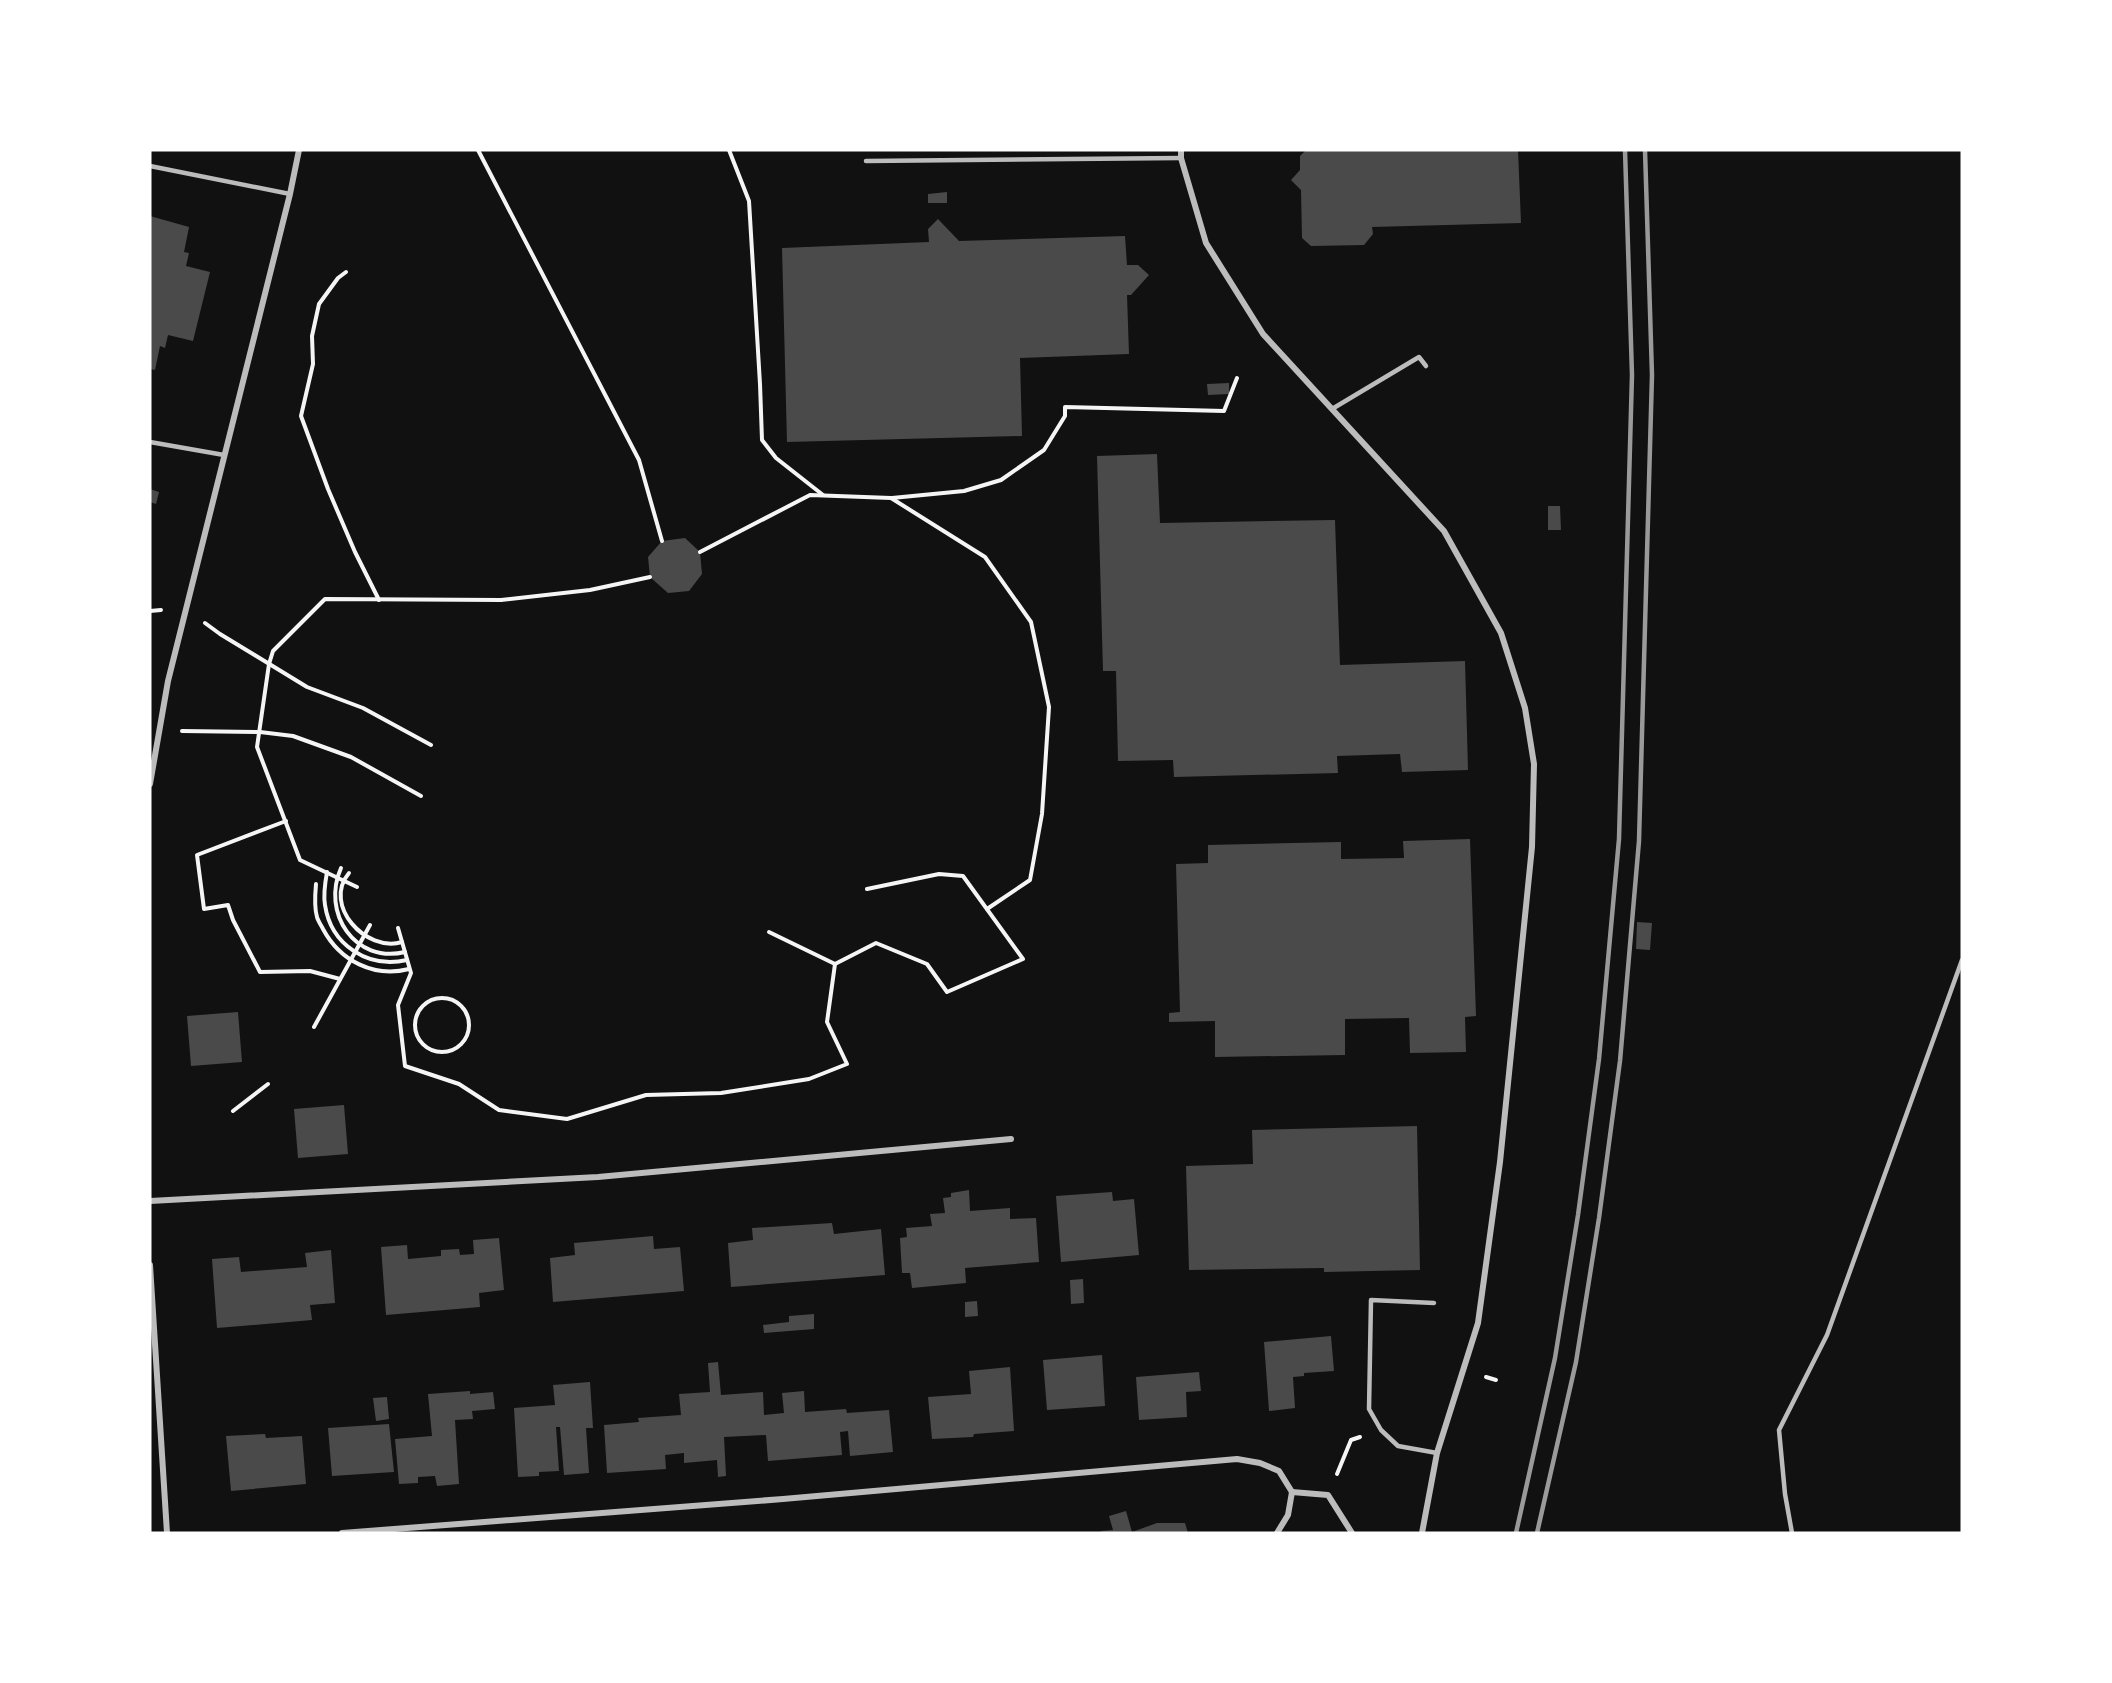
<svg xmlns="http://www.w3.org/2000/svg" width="2112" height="1683" font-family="Georgia,serif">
<rect width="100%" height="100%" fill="#111"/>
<g fill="#4a4a4a">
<polygon points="1306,150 1518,150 1521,223 1372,227 1373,234 1364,245 1311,246 1302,238 1301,190 1291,180 1300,170 1300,156"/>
<polygon points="947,192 947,203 928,203 928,194"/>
<polygon points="150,216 189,227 184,252 189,253 186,266 210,272 193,341 168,335 165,348 160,346 155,370 150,369"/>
<polygon points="938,219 959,241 1125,236 1127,265 1138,265 1149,275 1131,295 1127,295 1129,354 1020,358 1022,436 787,442 782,248 929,242 928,229"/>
<polygon points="1229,383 1229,394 1208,395 1207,384"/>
<polygon points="1157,454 1160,523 1335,520 1340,665 1465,661 1468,770 1402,772 1400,754 1337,756 1338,773 1174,777 1173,760 1118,761 1116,671 1103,671 1097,456"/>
<polygon points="150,489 159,492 156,504 150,502"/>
<polygon points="1548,506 1560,506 1561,530 1548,530"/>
<polygon points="685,538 700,552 702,574 689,591 668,593 650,577 648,557 662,541"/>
<polygon points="1470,839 1476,1016 1465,1017 1466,1052 1410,1053 1409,1018 1345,1019 1345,1055 1215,1057 1215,1021 1169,1022 1169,1013 1180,1012 1176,864 1208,863 1208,845 1341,842 1341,859 1404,858 1403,841"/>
<polygon points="1637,922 1652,923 1650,950 1636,949"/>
<polygon points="238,1012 242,1062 191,1066 187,1016"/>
<polygon points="344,1105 348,1154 298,1158 294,1109"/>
<polygon points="1417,1126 1420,1270 1324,1272 1324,1268 1189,1270 1186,1166 1253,1164 1252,1130"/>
<polygon points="969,1190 970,1211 1010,1208 1010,1219 1036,1218 1039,1262 965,1268 966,1283 912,1288 910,1273 902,1273 900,1238 907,1237 906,1228 932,1226 930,1214 945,1213 943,1198 951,1197 951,1193"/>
<polygon points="1112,1192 1113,1201 1134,1199 1139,1255 1061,1262 1056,1196"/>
<polygon points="832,1223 834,1234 881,1229 885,1275 731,1287 728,1243 753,1240 752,1228"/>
<polygon points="653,1236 654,1249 680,1247 684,1291 553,1302 550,1258 575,1255 574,1243"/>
<polygon points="499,1238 504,1290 479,1293 480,1307 386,1315 381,1247 407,1245 408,1259 441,1256 441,1250 459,1249 460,1255 474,1254 473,1240"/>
<polygon points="331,1250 335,1303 310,1305 312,1320 217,1328 212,1259 239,1257 241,1272 307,1267 305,1253"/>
<polygon points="1083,1279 1084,1303 1071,1304 1070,1280"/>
<polygon points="977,1301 978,1316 965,1317 965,1302"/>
<polygon points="814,1314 814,1329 764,1333 763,1325 789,1322 789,1316"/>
<polygon points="1331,1336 1334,1371 1304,1373 1304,1376 1293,1377 1295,1408 1269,1411 1264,1342"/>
<polygon points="1102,1355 1105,1406 1047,1410 1043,1360"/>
<polygon points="718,1362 721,1395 763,1392 764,1415 784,1413 782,1393 804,1391 805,1412 846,1409 847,1413 889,1410 893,1452 850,1456 848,1431 840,1432 842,1455 768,1461 766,1435 724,1437 726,1476 718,1477 717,1460 684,1463 684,1453 665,1455 666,1469 607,1473 604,1425 639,1422 638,1418 681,1415 679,1394 710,1392 708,1363"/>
<polygon points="1010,1367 1014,1431 974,1434 973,1437 932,1439 928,1397 971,1394 969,1371"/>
<polygon points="1199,1372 1201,1391 1186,1392 1187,1417 1139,1420 1136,1377"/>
<polygon points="590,1382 593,1428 586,1428 589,1473 564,1475 560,1427 556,1427 559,1471 539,1472 539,1476 518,1477 514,1408 555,1405 553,1385"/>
<polygon points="470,1391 470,1394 493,1392 495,1409 472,1411 473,1419 455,1420 459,1484 437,1486 435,1476 418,1477 418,1483 399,1484 395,1439 432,1436 428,1394"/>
<polygon points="387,1397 389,1419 376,1421 373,1398"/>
<polygon points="389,1424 394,1472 332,1476 328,1428"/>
<polygon points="265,1434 266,1438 302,1436 306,1484 231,1491 226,1436"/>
<polygon points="1126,1511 1132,1532 1157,1523 1185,1523 1188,1533 1101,1533 1101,1531 1113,1530 1109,1516"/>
</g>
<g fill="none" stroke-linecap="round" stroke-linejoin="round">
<g stroke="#f5f5f5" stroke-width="4">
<polyline points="478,150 639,460 662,541"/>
<polyline points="729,150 749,201 760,384 762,440 776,458 823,495"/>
<polyline points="346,272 338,278 319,304 312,336 313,364 301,416 328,489 355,552 379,600"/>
<polyline points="892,498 964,491 1001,480 1044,450 1065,416 1065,407 1224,411 1237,378"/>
<polyline points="700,552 810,495 891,498 985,557 1031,622 1049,707 1042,814 1030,880 987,909"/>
<polyline points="150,611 161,610"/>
<polyline points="205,623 220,634 307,687 363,708 431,745"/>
<polyline points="182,731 260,732 293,736 351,757 421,796"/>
<polyline points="286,821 197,855 204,909 228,905 233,920 260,972 310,971 340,979"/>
<path d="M341,868C321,913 355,964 405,952"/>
<path d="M327,872C325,883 323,894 325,905C331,945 368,969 407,960"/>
<path d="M349,873C322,905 366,953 402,942"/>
<path d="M316,884C315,895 314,907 317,917C318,921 321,925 323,929C340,961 374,978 409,969"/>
<polyline points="357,887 300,860 257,747 269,664 273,651 325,599 501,600 590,590 650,577"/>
<polyline points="398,928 411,973 398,1005 405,1066 459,1084 499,1110 567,1119 646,1095 721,1093 809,1079 847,1064 827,1022 835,964 876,943 927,964 947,992 1023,959 963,876 939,874 867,889"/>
<polyline points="769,932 835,964"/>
<circle cx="442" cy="1025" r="27"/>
<polyline points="314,1027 370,925"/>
<polyline points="233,1111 268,1084"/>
<polyline points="1486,1377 1496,1380"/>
<polyline points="1337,1474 1351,1440 1360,1437"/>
</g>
<g stroke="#bcbcbc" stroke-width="4.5">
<polyline points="866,161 1181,158"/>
<polyline points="150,166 290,194"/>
<polyline points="1332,409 1419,357 1426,366"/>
<polyline points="150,442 224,455"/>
<polyline points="1434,1303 1371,1300 1369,1409 1381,1430 1398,1446 1437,1453"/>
<polyline points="1792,1533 1785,1494 1779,1430 1827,1335 1962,960"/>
</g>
<g stroke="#bcbcbc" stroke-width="6">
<polyline points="1181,150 1181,158 1206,243 1263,334 1444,531 1501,633 1525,708 1534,764 1532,847 1500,1162 1478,1323 1437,1453 1422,1533"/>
<polyline points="150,784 168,681 290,194 299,150"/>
<polyline points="150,1201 598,1177 1011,1139"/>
<polyline points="150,1265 167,1533"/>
<polyline points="1292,1492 1328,1495 1352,1533"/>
<polyline points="342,1533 783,1499 1237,1459 1260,1463 1279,1471 1292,1492"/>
<polyline points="1277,1533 1288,1515 1292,1492"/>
</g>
<g stroke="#9a9a9a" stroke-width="4.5">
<polyline points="1516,1533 1555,1358 1578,1215 1599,1059 1619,839 1632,375 1625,150"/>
<polyline points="1537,1533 1576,1362 1599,1218 1620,1061 1639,841 1652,375 1645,150"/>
</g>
</g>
<rect width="2112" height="1683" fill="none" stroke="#ffffff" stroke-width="303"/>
</svg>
